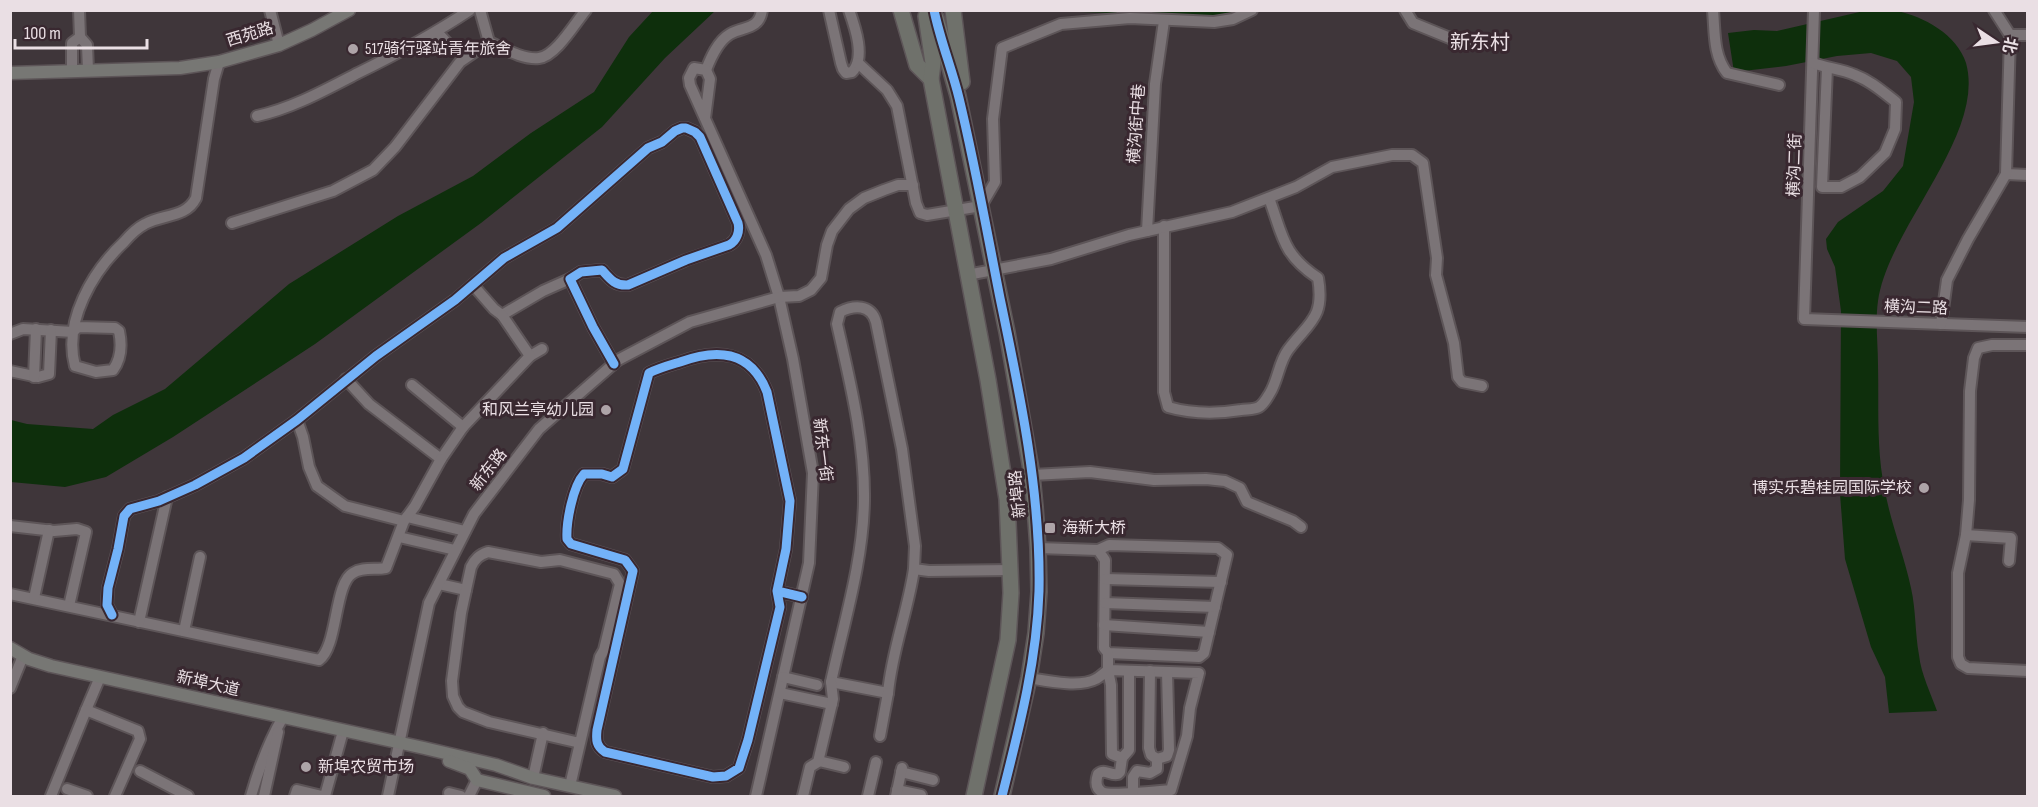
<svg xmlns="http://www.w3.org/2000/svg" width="2038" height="807" font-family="'Sofia Sans Condensed','Noto Sans SC',sans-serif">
<rect width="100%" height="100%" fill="#3f363a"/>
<g fill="#0e2f0c">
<polygon points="653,11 715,11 665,58 602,127 481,223 315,344 173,437 106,477 65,487 11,482 11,420 27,424 93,429 113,415 165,389 289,284 398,216 473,176 531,133 594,92 629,37"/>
<polygon points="1044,11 1236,11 1219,16"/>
<path d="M1864,11C1875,11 1886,9 1896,11C1924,16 1957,35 1966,63C1986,135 1888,228 1878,301C1875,322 1878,344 1878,365C1879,407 1876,450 1885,491C1891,524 1904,555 1911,588C1916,610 1915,633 1919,655C1921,674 1931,694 1937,711L1889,713L1885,677L1871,647L1845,559L1840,494L1841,311L1835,267L1827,249L1826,239L1838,222L1883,191L1903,166L1914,102L1911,77L1897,61L1871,53L1837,56L1786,66L1734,72L1728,33L1754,30L1777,31Z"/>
</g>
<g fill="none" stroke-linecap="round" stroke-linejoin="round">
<defs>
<g id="minor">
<polyline points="270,10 279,45"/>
<path d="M480,10L489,42C503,48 523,60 539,58C556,56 575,23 586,10"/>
<path d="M829,10L841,63L843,69L846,73L852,72C866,58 855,27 849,10"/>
<polyline points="1405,10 1413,23 1467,45"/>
<path d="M1713,10C1715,32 1713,55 1727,73L1779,85"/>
<polyline points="1814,10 1804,319 2028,327"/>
<polyline points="437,32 448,44 472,53"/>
<polyline points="2010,35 2028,35"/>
<polyline points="80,37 87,45 88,70"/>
<polyline points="858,63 887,90 897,106 916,203 920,213 927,215 981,206 995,182 993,119 1002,48 1061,24 1130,18 1214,22 1233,19 1252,10"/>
<path d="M1813,63C1826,68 1841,69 1855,75C1871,81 1883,92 1896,102L1895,129L1885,153L1860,177L1841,187H1822L1827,68"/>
<path d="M706,70C711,57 718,41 730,34C744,26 759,30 762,10"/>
<polyline points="72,71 72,43 80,37 79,10"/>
<path d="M257,116C293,108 325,90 358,73C397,54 434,34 470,10"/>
<polyline points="705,118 710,79 706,70 694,68 689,78 690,85 766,255 779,297 793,359 813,473 809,563 756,796"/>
<polyline points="2006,174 2028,175"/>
<polyline points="232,223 333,191 373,170 395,147 460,62 489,42"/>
<path d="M1164,226V392L1168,407C1192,414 1216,414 1241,410C1246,409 1254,410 1259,407C1264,404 1267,398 1270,393C1278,380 1279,362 1288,350C1309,322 1325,318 1318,278C1282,254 1283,236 1269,198"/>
<polyline points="1147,231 1155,84 1164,21"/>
<polyline points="967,275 1051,259 1129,235 1232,212 1296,187 1332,167 1392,155 1412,155 1423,163 1437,258 1436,275 1454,343 1458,377 1462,382 1482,386"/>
<polyline points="473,285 494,309 502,315 543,291 570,279"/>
<polyline points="1941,324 1947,280 1968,239 2006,174 2010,35 1994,10"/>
<path d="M10,334L23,329L73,332L78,327L115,328L119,331C122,345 121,359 113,370L96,372L75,366C63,321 93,271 124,242C130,235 137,228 145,224C163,214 186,218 196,198L214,79L219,62"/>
<polyline points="2028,345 1992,345 1978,348 1974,358 1970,391 1969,500 1966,535 1958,573 1958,657 1961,664 1968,668 2028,671"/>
<polyline points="530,356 542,349"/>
<polyline points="10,371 38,377 49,374 51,330"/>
<polyline points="34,377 36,329"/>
<polyline points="346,379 369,404 441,459 463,427"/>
<polyline points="412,385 463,427 530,356 502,315"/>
<polyline points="297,420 303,437 309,467 317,486 345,506 404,521"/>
<polyline points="1032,475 1090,472 1154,480 1206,479 1225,481 1240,488 1247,502 1293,521 1301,527"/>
<polyline points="407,517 465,531"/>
<polyline points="10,526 54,531 77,529 86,532 69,606"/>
<polyline points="1966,535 2011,538 2009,561"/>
<polyline points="399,537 455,550"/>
<polyline points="1038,548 1098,550 1109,545 1218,548 1227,555 1204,653 1199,657 1108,653 1104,648 1105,560 1098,550"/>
<path d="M914,569C908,611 892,650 888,693L831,682C844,622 863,562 864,501C865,441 850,382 837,324L840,312C854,305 871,304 876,322L902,449L915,546L914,569L929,571L1011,570"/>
<polyline points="1105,579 1221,582"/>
<polyline points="439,584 466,590"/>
<path d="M777,591L780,607L748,740L739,768L726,776L713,777L605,752C596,746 596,740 597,730L633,571L625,560L571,544L567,539C566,522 573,486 584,474H602L612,477L623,469L649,373C659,368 670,365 680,362C718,348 751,351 767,392L790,501L786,549L777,591L802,597"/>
<path d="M10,594L319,660C338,647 334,583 353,573C362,567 376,570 386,568L404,521L415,506L441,459"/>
<polyline points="34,598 49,530"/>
<polyline points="1105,603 1215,607"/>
<path d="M112,615L107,605L108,588L118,549L124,516L130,509L159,501L195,485L244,458L297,420L376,356L455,300L504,258L557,228L648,148L662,142L675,131L682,128H686L695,132L700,137L738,223C740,231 737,241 729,245L686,260L628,285C615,286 610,279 602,270L581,272L570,279L593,327L614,364"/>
<polyline points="139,622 167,497"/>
<polyline points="1104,625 1209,632"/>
<polyline points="184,631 200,557"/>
<polyline points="100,677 86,710 138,731 140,739 115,796"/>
<polyline points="783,677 817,685"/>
<path d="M1029,678C1047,681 1080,688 1096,679C1100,677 1104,673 1108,670L1111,685L1112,754L1122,758L1120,772L1118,774C1110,776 1105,768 1098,774C1096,780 1095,788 1102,792C1109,796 1159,791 1171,790L1187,736L1190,708L1199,673L1108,670V653"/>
<polyline points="10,688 23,656"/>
<polyline points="780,693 832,704"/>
<polyline points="880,736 888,693"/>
<polyline points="1122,758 1129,750 1129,671"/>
<polyline points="1157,759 1167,756 1169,750 1167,672"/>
<polyline points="819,761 844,767"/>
<polyline points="140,771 188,796"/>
<polyline points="901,772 933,780"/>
<polyline points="533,778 543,733"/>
<path d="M570,786L600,657L604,650L620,584L614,574L560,560L541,562L488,552C479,555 475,559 471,567L461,613L452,681L453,696L458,707L463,712L489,722L580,743"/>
<polyline points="67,789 87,796"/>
<polyline points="897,790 921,795"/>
<polyline points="1133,792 1133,777 1137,771 1150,773 1157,769 1157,759 1151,755 1149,748 1150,671"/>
<polyline points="449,793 461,796"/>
<polyline points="51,796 86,710"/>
<path d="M251,796C259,768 268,743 283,717"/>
<polyline points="264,796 278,732"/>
<polyline points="295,796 297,790 322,796"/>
<polyline points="325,796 343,731"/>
<polyline points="388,796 429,603 474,514 539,429 618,360 690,322 779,297 799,296 811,290 821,278 827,245 832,231 849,209 864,198 884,190 898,185 913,185"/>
<polyline points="469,796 477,780"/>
<polyline points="803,796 810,767 818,762 833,699 831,682"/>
<polyline points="868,796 876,762"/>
<polyline points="896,796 902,768"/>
</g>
<g id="major">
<polyline points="10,73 180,68 219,62 279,45 312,30 349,10"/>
<polyline points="10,648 29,659 51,666 424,748 496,765 533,778 615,796"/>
<polyline points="449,761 470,769 477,780 544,796"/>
</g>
<g id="highway">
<polyline points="901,10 917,65 931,79"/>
<polyline points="953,10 962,82"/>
<polyline points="926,16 933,63 931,79 988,380 1007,499 1011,593 1008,640 974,796"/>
<polyline points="936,18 958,96 1007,332 1032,475 1035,507 1038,548 1039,592 1036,633 1029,678 1002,796"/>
</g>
</defs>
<use href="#minor" stroke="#5d5558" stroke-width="14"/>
<use href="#major" stroke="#5d5558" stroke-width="15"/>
<use href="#highway" stroke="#5d5558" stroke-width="18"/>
<use href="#minor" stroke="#7b7477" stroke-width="10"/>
<use href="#major" stroke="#777774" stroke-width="12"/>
<use href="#highway" stroke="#6f716b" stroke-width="15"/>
<defs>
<g id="cycleway">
<path d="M934,10C940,40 952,69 959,98C975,164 987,232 1000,298C1020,394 1041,493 1039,591C1037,661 1019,729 1002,796"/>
<path d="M777,591L780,607L748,740L739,768L726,776L713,777L605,752C596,746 596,740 597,730L633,571L625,560L571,544L567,539C566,522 573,486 584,474H602L612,477L623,469L649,373C659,368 670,365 680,362C718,348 751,351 767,392L790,501L786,549L777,591L802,597"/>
<path d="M112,615L107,605L108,588L118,549L124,516L130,509L159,501L195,485L244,458L297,420L376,356L455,300L504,258L557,228L648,148L662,142L675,131L682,128H686L695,132L700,137L738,223C740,231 737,241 729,245L686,260L628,285C615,286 610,279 602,270L581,272L570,279L593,327L614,364"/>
</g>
</defs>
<use href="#cycleway" stroke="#392830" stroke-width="13"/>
<use href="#cycleway" stroke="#73b2f8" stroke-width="9"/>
</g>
<g fill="#aea4a8" stroke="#392830" stroke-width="2">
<circle cx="353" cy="49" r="6"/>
<circle cx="606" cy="410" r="6"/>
<circle cx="1924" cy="488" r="6"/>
<rect x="1044" y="522" width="12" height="12" rx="3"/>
<circle cx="306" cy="767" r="6"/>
</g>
<g text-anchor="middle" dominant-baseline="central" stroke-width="6" stroke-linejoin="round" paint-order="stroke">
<g font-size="16" fill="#eadfe4" stroke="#392830">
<text transform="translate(250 35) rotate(-17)">西苑路</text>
<text transform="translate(1137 124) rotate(-86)">横沟街中巷</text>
<text transform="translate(1795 165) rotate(-88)">横沟二街</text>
<text transform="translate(1916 308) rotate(2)">横沟二路</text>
<text transform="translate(822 450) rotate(83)">新东一街</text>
<text transform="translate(489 470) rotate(-52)">新东路</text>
<text transform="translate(1018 494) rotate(-96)">新埠路</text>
<text transform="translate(208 684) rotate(13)">新埠大道</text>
</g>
<g font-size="16" fill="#eadfe4" stroke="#392830" text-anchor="start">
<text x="365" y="49">517骑行驿站青年旅舍</text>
<text x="594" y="410" text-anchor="end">和风兰亭幼儿园</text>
<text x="1912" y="488" text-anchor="end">博实乐碧桂园国际学校</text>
<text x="1062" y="528">海新大桥</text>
<text x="318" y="767">新埠农贸市场</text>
</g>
<g font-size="20" fill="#eadfe4" stroke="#392830">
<text x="1480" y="43">新东村</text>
</g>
</g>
<rect width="2038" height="807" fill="none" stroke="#eadfe4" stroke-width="24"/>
<g transform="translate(1996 42) rotate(103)" stroke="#392830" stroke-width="4.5" paint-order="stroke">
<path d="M0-4.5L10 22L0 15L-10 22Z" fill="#eadfe4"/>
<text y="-9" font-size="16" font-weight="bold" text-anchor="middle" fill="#eadfe4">北</text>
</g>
<path d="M15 39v9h132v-9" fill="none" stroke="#eadfe4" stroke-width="3"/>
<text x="24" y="39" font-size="18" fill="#eadfe4" stroke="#392830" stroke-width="4.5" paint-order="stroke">100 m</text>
</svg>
